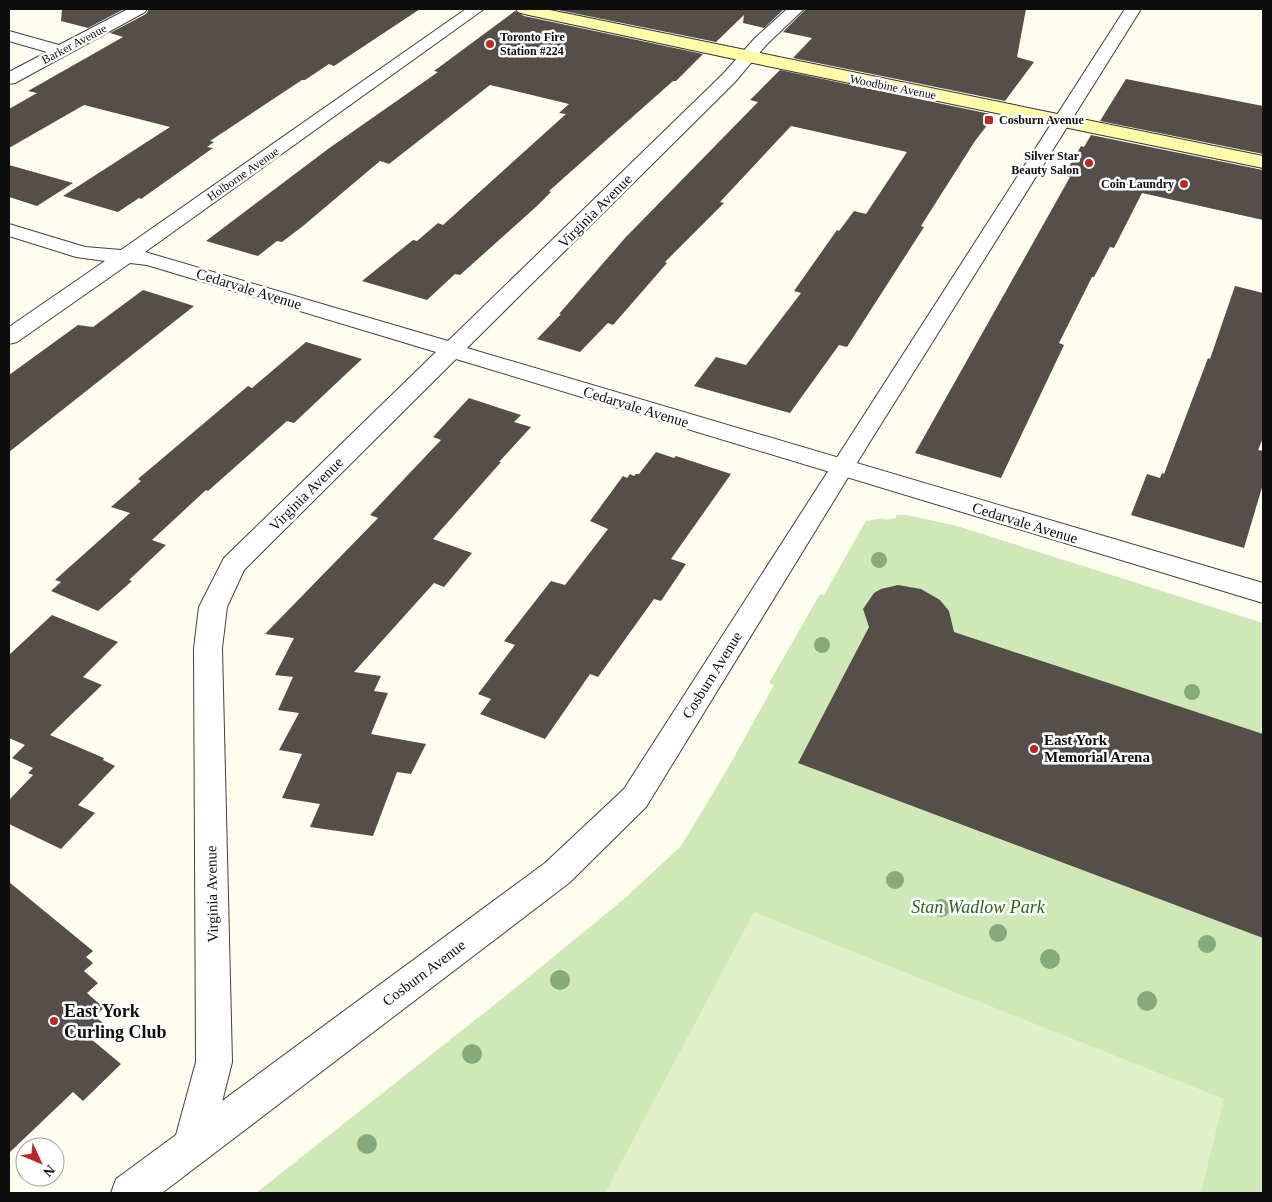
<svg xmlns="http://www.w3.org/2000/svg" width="1272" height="1202" font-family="'Times New Roman',serif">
<rect width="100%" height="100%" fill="#fffded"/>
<polygon fill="#cee9b7" points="896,515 907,515 957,526 1263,623 1263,1193 256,1193 508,994 624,899 681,846 728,768 774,685 769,683 820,594 824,595 864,524 866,521 883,518 884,520 896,518"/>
<polygon fill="#e0f0c9" points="754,912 1224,1099 1201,1193 605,1193"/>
<g fill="#564f49">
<polygon points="62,9 124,9 88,28 61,21"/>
<polygon points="149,9 420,9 334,66 329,64 305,80 302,80 210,141 214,142 207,147 213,148 141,199 139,198 118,212 63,196 170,127 84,105 9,148 9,109 37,93 28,91 123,37 110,33 146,14"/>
<polygon points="553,9 784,9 764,28 743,23 744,15 716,42"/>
<polygon points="806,9 1026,9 1017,57 1034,62 1005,101 793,58 812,38 783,32"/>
<polygon points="515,11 524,16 703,54 676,81 673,81 549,191 551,192 537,206 460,275 455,274 427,300 362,281 413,240 417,241 438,223 443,225 566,114 559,113 569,104 490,85 389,164 380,161 303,226 282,242 277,241 258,256 206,241 328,149 438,72 434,71"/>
<polygon points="780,70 995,115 975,141 921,226 924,227 847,347 839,345 790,413 694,386 716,357 746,365 801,293 794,291 837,230 839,231 854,211 866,214 907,152 791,126 720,202 724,203 665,262 667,263 613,325 608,323 604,327 580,352 537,339 561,314 559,314 625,238 758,102 750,100"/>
<polygon points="1126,79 1263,106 1263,154 1100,121"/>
<polygon points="1091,135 1263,170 1263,220 1142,193 1114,248 1110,247 1094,277 1092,277 1059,343 1064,345 1001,478 915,453 1070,177 1064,175 1081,146 1084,147"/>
<polygon points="9,165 73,183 37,206 9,197"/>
<polygon points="1235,286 1263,293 1263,438 1258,450 1263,451 1263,484 1244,548 1131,515 1147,474 1160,478 1162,473 1164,474 1208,358 1210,359"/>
<polygon points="143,290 194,306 9,452 9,375 78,325 93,327"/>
<polygon points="306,342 362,359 294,423 287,421 208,491 206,490 152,540 166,545 129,580 132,581 98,611 51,591 61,582 55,580 130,513 111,507 141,481 138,479 248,386 252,388"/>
<polygon points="469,398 521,415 514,422 531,427 499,462 501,462 433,539 472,553 444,587 434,583 354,672 381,676 374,691 388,693 371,734 426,744 411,774 397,772 373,836 310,827 320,804 282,798 302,754 279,750 299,713 278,710 293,677 275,675 294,638 265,634 378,518 370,515 441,440 433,437"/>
<polygon points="656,452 674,458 676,456 731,474 671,559 686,564 661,601 654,599 598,677 590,674 545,739 480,714 491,699 478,694 515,645 504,641 551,581 565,585 608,529 590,521 623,476 627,478 630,474 634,476 636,474 639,474"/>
<polygon points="898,585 921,589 940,600 949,611 954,632 1263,734 1263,938 798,763 869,627 863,609 874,593 881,589"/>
<polygon points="52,615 118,642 83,677 102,685 50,735 104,758 103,760 115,766 78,805 95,813 61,849 9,824 9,800 33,775 28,773 33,768 12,758 25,745 9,738 9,655"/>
<polygon points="9,882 93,951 86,957 93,963 84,971 98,983 87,993 104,1008 94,1016 106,1025 91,1039 121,1064 83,1101 73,1092 9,1153"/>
</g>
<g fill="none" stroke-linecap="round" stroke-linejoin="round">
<defs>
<g id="minor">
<polygon points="128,9 147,9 145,12 15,83 9,84 9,72 47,52 9,41 9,31 59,45"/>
<polygon points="466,9 484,9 145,252 448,341 723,74 755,38 787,9 804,9 767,44 735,82 467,348 1263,583 1263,603 456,359 244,570 227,607 222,648 232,1062 211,1146 206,1159 192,1165 178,1159 173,1146 196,1062 194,648 199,607 224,558 436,352 147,265 130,263 17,342 9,344 9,327 105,261 76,257 9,236 9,224 85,247 121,250"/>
</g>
<polygon id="tertiary" points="1125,9 1141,9 871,440 646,807 569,883 162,1193 111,1193 116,1179 545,863 624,789"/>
<polygon id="secondary" points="516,9 545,9 1263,156 1263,168 748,62 524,14 518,12"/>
</defs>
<use href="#minor" stroke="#404040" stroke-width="2"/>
<use href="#tertiary" stroke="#404040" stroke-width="2"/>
<use href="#secondary" stroke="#2f2f2f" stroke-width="2"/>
<use href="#minor" fill="#fff" fill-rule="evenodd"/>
<use href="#tertiary" fill="#fff" fill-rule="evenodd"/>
<use href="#secondary" fill="#fffba8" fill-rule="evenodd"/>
</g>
<g fill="#88a97b">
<circle cx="879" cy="560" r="8"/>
<circle cx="822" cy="645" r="8"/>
<circle cx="1192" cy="692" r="8"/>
<circle cx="895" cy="880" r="9"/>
<circle cx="941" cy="908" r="9"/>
<circle cx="998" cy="933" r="9"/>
<circle cx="1207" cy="944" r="9"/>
<circle cx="1050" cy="959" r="10"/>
<circle cx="560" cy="980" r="10"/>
<circle cx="1147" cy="1001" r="10"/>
<circle cx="472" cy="1054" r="10"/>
<circle cx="367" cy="1144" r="10"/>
</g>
<g fill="#bd2825" stroke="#fff" stroke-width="2">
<circle cx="490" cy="44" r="5"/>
<rect x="984" y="115" width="10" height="10" rx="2.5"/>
<circle cx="1089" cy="163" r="5"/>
<circle cx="1184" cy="184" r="5"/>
<circle cx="1034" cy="749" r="5"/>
<circle cx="54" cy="1021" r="5"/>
</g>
<g text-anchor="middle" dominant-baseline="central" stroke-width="5" stroke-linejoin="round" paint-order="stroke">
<g font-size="12" font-weight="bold" fill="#0d0d0d" stroke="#fff" text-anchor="start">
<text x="500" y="37">Toronto Fire<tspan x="500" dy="14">Station #224</tspan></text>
<text x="999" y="120">Cosburn Avenue</text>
<text x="1079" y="156" text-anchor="end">Silver Star<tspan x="1079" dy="14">Beauty Salon</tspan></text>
<text x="1174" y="184" text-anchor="end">Coin Laundry</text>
</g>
<g font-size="12" fill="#0d0d0d" stroke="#fff">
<text transform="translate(74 44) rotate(-28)">Barker Avenue</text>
<text transform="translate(893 87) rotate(11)">Woodbine Avenue</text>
<text transform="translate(243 174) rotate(-35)">Holborne Avenue</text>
</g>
<g font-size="15" fill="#0d0d0d" stroke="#fff">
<text transform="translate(595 211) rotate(-45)">Virginia Avenue</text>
<text transform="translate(249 289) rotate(17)">Cedarvale Avenue</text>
<text transform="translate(636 407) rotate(17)">Cedarvale Avenue</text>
<text transform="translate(306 494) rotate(-45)">Virginia Avenue</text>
<text transform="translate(1025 523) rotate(17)">Cedarvale Avenue</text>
<text transform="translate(712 675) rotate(-58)">Cosburn Avenue</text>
<text transform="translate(212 894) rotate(-91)">Virginia Avenue</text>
<text transform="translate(424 973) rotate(-37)">Cosburn Avenue</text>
</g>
<g font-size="15" font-weight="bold" fill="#0d0d0d" stroke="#fff" text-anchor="start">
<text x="1044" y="740">East York<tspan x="1044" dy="17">Memorial Arena</tspan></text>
</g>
<g font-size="18" font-style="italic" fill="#27651d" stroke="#fff">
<text x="978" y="907">Stan Wadlow Park</text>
</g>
<g font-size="18" font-weight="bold" fill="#0d0d0d" stroke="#fff" text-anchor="start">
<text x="64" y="1011">East York<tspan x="64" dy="21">Curling Club</tspan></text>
</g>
</g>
<rect width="1272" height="1202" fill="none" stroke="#0d0d0d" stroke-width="20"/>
<g transform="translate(40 1162) rotate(134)"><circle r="24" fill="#ffffff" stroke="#9e9e9e"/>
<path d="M0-4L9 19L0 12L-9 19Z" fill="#bd2825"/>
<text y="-8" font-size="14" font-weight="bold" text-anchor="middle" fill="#0d0d0d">N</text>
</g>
</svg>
